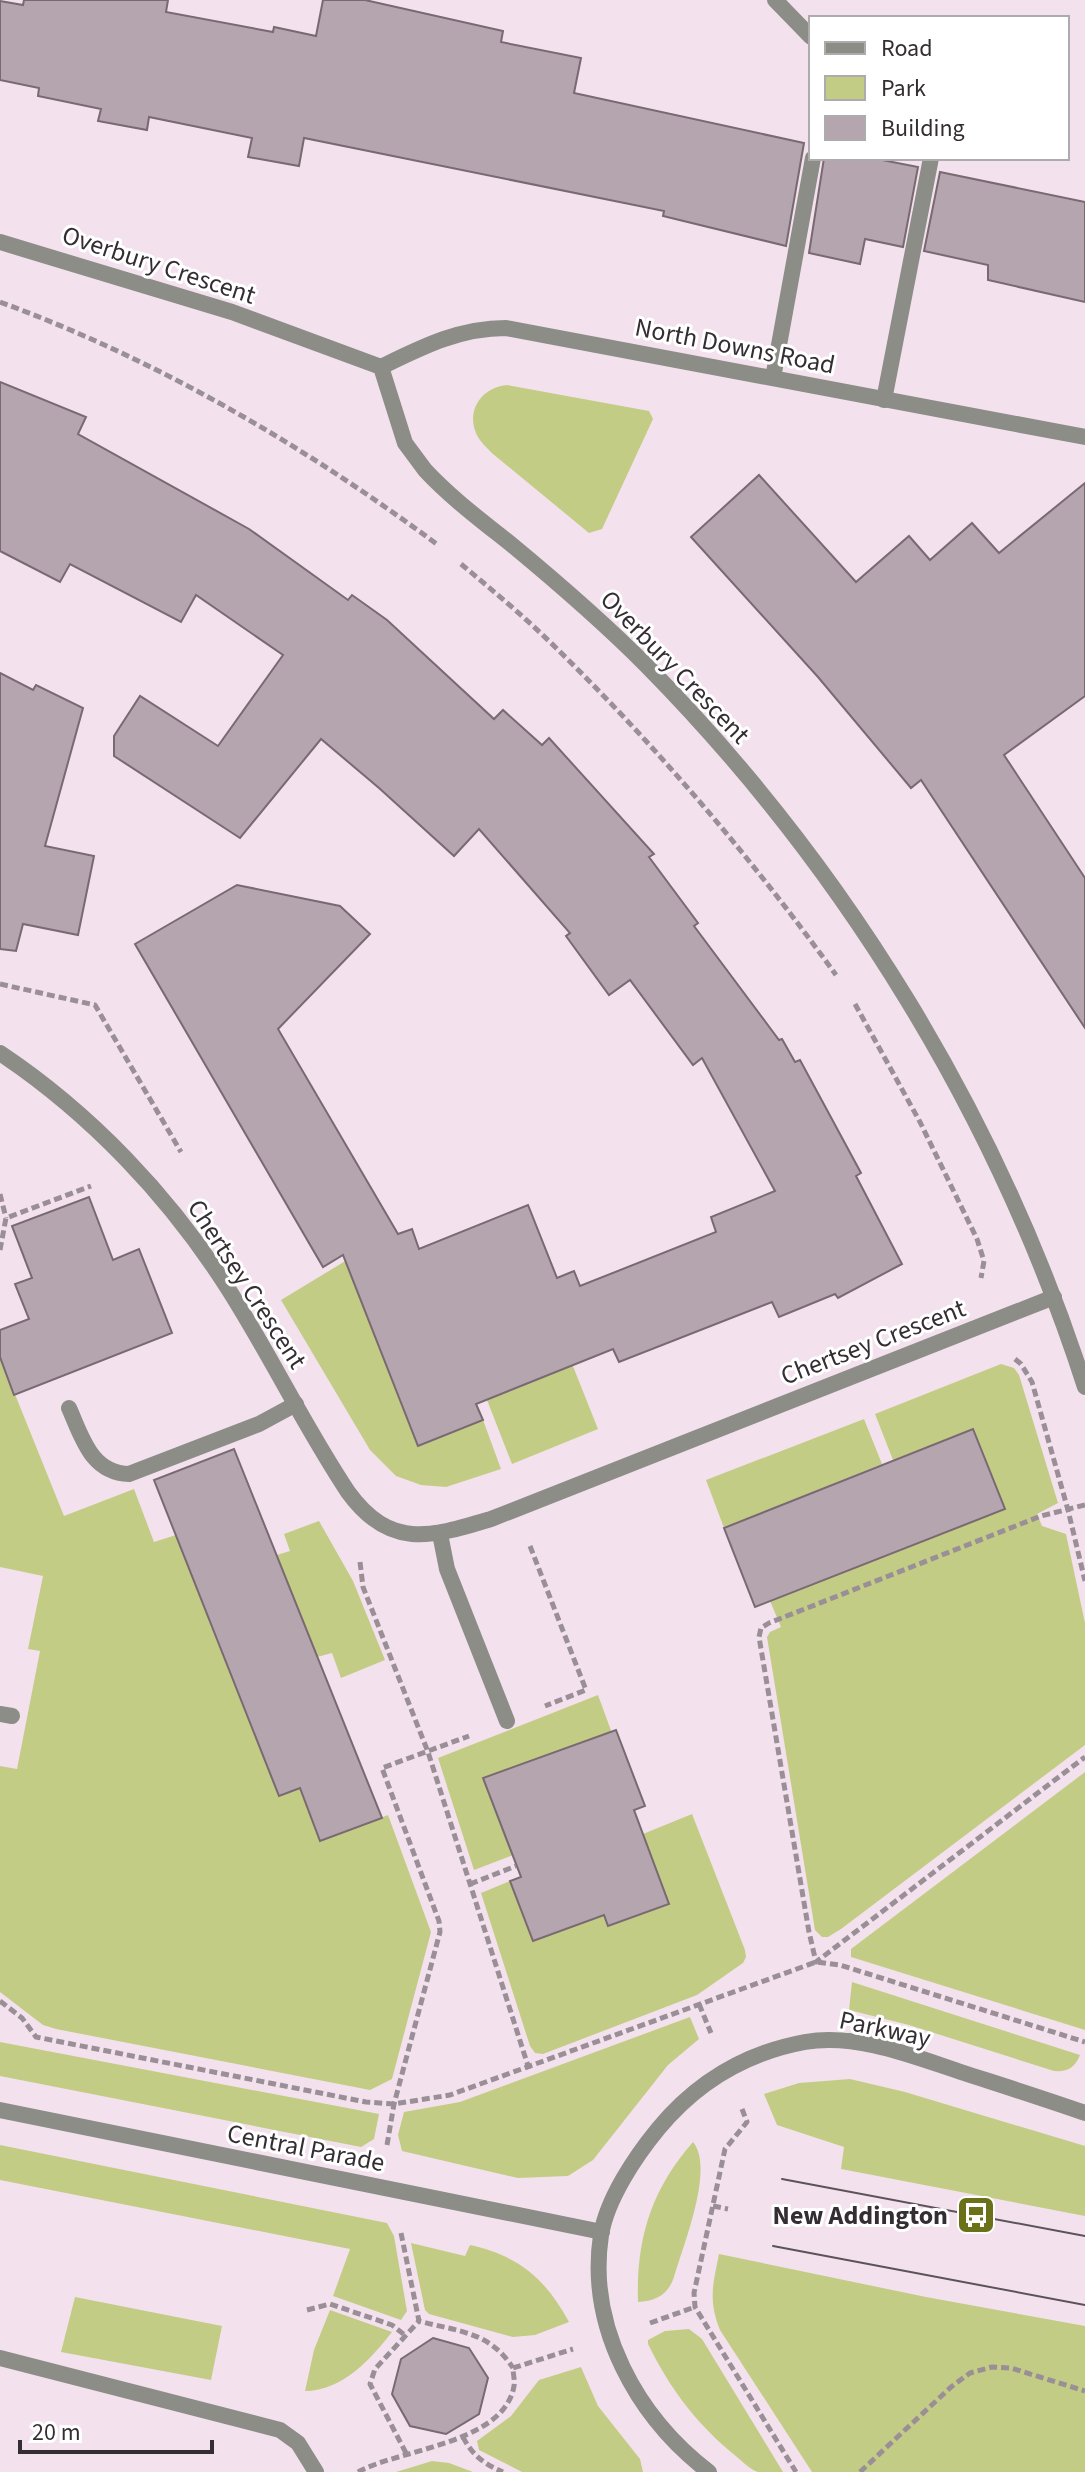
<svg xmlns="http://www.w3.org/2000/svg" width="1085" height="2472" font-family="'Source Sans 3',sans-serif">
<rect width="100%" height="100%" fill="#f3e2ed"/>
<g fill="#c3cc85">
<path d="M507,385L649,411L653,419L602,529L589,533L493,454C487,448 479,441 476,433C466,409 483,387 507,385Z"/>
<polygon points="347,1260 418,1445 483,1420 501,1469 446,1487 421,1485 396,1476 370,1450 281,1300"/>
<polygon points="547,1301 598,1429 512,1464 487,1400 568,1367 542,1303"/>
<polygon points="0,1357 64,1516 134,1489 154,1542 176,1535 279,1796 300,1788 320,1841 388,1815 431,1932 392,2079 370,2090 56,2029 43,2025 0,1992 0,1766 17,1769 40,1651 28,1649 43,1576 0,1567"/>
<polygon points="1001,1364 1014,1368 1019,1375 1058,1503 1037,1514 1042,1526 1066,1534 1085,1623 1085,1745 841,1929 828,1937 822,1937 815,1930 767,1637 770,1632 781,1627 770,1601 1004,1509 973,1429 893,1460 875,1414"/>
<polygon points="864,1419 882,1464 724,1528 706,1480"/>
<polygon points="319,1521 353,1581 385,1660 341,1678 332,1653 317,1657 277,1555 290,1551 284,1534"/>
<polygon points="598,1695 617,1747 545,1756 484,1778 513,1855 474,1870 438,1758"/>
<polygon points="1085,1772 1085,2030 851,1957 851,1949"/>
<polygon points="692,1814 745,1950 746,1957 743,1963 697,1995 543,2054 535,2053 530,2046 481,1893 510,1881 533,1941 604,1915 608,1926 668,1905 643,1834"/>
<path d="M852,1982L1080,2055C1075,2068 1067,2072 1054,2071L909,2025L849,2010Z"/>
<polygon points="690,2017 699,2039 668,2065 593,2160 568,2176 518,2178 402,2151 398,2135 404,2112 460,2102"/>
<polygon points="0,2042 379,2114 374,2139 361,2147 0,2076"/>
<polygon points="850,2079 905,2092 1085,2146 1085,2216 841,2169 844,2147 777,2125 764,2094 799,2083"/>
<path d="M693,2142C715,2168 683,2246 674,2277C668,2295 656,2301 638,2302C636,2239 651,2190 693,2142Z"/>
<polygon points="0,2145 387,2223 394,2236 407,2311 401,2320 333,2296 350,2249 0,2180"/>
<path d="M411,2243L465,2256L470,2245C519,2256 545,2278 569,2322L535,2335L513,2337L429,2314L425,2310Z"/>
<path d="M719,2254L926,2297L1085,2326V2472H812L720,2330C708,2300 713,2284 719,2254Z"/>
<polygon points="75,2297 222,2326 211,2380 61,2352"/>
<path d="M330,2310L392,2332C371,2359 342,2391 305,2391L314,2350Z"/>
<path d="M689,2329L702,2339L783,2472C776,2472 765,2472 758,2472C751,2470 743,2462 737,2457C698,2426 670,2389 648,2344V2340L665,2331Z"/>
<polygon points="581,2367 598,2406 640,2459 643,2472 522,2472 479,2450 477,2441 511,2416 539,2380"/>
<polygon points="432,2461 449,2463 473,2472 396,2472"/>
</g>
<g fill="#b5a5af" stroke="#786972" stroke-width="2">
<polygon points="24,0 168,0 166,12 273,32 274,27 316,36 323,0 365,0 503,31 501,42 581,58 574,93 804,143 786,246 663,216 664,211 304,138 299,166 248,157 252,138 149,117 147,130 98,121 101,109 38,96 39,88 0,80 0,1 23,5"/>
<polygon points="824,158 872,158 918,167 903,247 865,239 860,264 809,253"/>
<polygon points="940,172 1085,202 1085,302 988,280 988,265 924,251"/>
<polygon points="0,382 86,417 78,434 249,529 348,600 352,595 387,620 494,719 503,710 542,745 549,738 654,854 649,857 698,923 694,926 779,1040 782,1039 795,1062 800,1060 861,1173 856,1176 902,1264 838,1298 835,1294 779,1317 772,1302 619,1362 613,1349 476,1404 483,1420 418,1446 343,1255 323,1267 135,944 237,885 340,906 370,934 278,1029 398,1234 412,1229 419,1249 528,1205 557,1278 574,1271 580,1286 716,1232 711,1217 775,1191 702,1058 693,1065 630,980 609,995 566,936 570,933 479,829 454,856 379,788 321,739 240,838 114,756 114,736 140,696 218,746 283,655 196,595 181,622 70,564 60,582 0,551"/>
<polygon points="759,475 856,582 909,536 930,560 972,523 999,553 1085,483 1085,696 1004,755 1085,878 1085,1028 921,780 911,788 818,677 691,537"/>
<polygon points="0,673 33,690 36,685 83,708 45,846 94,856 78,935 23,924 16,951 0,949"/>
<polygon points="89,1197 113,1260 139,1249 172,1333 14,1395 0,1357 0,1330 29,1319 15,1284 32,1278 12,1226"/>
<polygon points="973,1429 1005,1509 755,1607 724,1528"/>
<polygon points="234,1449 382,1818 320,1841 300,1788 279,1796 154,1480"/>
<polygon points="616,1730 645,1806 634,1810 669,1904 608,1926 604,1915 533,1941 510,1881 521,1877 483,1778"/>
<polygon points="433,2338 469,2348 488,2378 479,2414 446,2434 410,2426 392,2394 401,2359"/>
</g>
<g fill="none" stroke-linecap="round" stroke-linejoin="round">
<g stroke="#9b8f97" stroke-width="5" stroke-dasharray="8 4" stroke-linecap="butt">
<path d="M0,302C158,360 303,445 438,545"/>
<path d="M461,564C491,589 521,614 549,641C654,743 750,856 836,975"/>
<polyline points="0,984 95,1005 181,1152"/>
<polyline points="855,1004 920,1122 977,1239 984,1261 981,1278"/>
<polyline points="0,1194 6,1218"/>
<polyline points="0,1250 6,1218 91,1186"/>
<polyline points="1015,1359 1021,1364 1032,1382 1068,1510 1085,1581"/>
<polyline points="1085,1505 1041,1516 769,1623 761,1628 759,1637 809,1932 816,1962 1085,1757"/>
<polyline points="530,1546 586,1690 545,1706"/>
<polyline points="360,1562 363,1587 428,1752 529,2069"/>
<polyline points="470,1884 516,1866"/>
<polyline points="0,2001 22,2018 36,2037 366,2102 394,2104 450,2095 816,1962 840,1965 1085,2042"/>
<polyline points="699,2004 711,2033"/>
<polyline points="742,2109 747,2122 725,2149 694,2293 695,2307 796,2472"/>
<polyline points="387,2145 394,2104 440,1932 439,1921 382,1768 469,1736"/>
<polyline points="713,2206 728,2209"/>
<path d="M401,2233L419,2321C459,2332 489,2331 513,2368"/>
<polyline points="307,2310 330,2304 392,2325 406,2336"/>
<polyline points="650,2323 695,2307"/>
<path d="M463,2437C472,2455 484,2464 503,2472"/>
<polyline points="406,2453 370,2384 375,2369 419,2321"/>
<path d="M358,2472C399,2449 504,2444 514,2386C515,2381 513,2373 513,2368L573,2349"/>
<polyline points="860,2472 951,2387 970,2373 992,2367 1011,2368 1085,2391"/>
</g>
<g stroke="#8b8d86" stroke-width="16">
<polyline points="775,0 811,37"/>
<polyline points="773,378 813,158"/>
<polyline points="884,400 931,158"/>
<path d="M69,1408C82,1437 91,1473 129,1474L259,1424L296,1404"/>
<polyline points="440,1534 447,1569 507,1721"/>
<polyline points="0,1714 12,1716"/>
<polyline points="0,2358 280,2430 298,2443 316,2472"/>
</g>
<g stroke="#8b8d86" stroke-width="16">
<path d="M0,242L232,312L381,367L405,443L425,470C451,498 482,521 512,545C558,583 604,623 647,666C846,868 998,1117 1085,1387"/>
<path d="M381,367C422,347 459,328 506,328L1085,437"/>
<path d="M0,1053C90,1113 169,1196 227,1287C270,1354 304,1426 348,1492C390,1550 431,1537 491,1519L1054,1297"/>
</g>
<g stroke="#8b8d86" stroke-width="16">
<polyline points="0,2110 602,2232"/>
<path d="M709,2472C637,2417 587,2327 601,2235C607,2199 635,2157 658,2129C696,2083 745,2053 805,2042C858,2033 915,2057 964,2073C1004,2086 1045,2099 1085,2113"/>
</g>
<g stroke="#5c5359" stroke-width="2">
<polyline points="782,2179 1085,2236"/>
<polyline points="773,2246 1085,2305"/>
</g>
</g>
<defs>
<symbol id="bus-square" viewBox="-11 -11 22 22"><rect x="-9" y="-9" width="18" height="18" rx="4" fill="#6a7119" stroke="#fff"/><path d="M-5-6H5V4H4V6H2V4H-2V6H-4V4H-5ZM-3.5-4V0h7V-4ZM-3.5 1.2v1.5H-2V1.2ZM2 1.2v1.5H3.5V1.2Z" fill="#fff"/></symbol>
</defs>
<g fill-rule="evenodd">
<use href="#bus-square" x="954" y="2193" width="44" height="44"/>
</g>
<g text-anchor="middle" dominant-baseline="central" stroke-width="6" stroke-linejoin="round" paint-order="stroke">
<g font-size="26" fill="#342e32" stroke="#fff">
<text transform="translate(159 265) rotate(18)">Overbury Crescent</text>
<text transform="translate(735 346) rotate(11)">North Downs Road</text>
<text transform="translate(675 667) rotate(46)">Overbury Crescent</text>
<text transform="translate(247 1284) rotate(57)">Chertsey Crescent</text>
<text transform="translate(873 1342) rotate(-21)">Chertsey Crescent</text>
<text transform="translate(885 2029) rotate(12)">Parkway</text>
<text transform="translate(306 2148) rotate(11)">Central Parade</text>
</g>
<g font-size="26" font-weight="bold" fill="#342e32" stroke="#fff" text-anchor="end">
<text x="948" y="2215">New Addington</text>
</g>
</g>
<rect x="809" y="16" width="260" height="144" fill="#ffffff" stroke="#aeabad" stroke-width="2"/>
<rect x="825" y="42" width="40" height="12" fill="#8b8d86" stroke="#aeabad" stroke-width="2"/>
<text x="881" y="56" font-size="24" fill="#342e32">Road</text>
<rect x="825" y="76" width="40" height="24" fill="#c3cc85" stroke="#aeabad" stroke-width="2"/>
<text x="881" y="96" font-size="24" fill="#342e32">Park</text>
<rect x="825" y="116" width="40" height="24" fill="#b5a5af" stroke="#aeabad" stroke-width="2"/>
<text x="881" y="136" font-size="24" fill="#342e32">Building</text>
<path d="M20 2440v12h192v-12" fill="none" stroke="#342e32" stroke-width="4"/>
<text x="32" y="2440" font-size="24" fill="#342e32" stroke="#ffffff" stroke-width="6" paint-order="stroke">20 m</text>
</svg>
